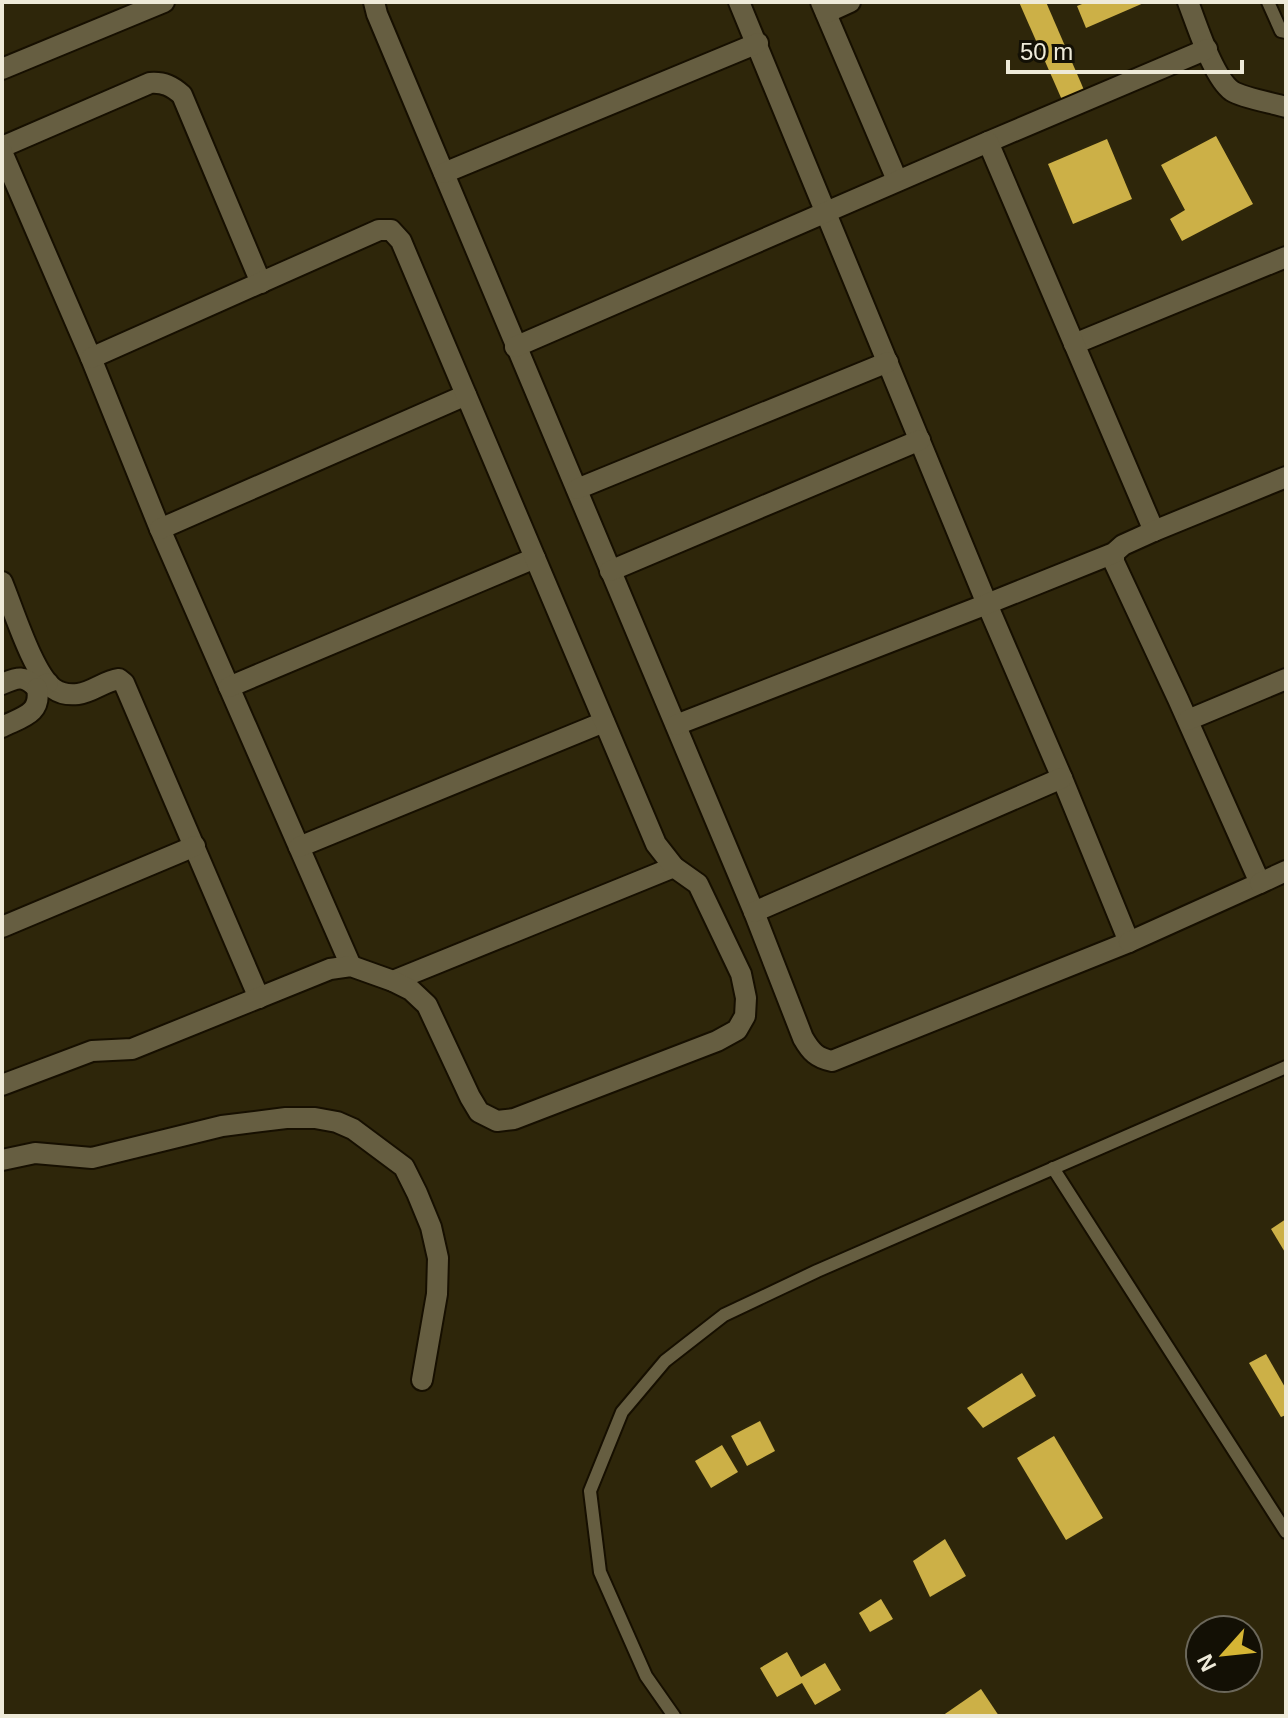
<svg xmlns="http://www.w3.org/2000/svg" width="1288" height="1718" font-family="Helvetica,sans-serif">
<rect width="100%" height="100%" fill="#2e260a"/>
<g fill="#ccb047">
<polygon points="1019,2 1046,2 1084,90 1062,100"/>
<polygon points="1087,2 1146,2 1086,28 1077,6"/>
<polygon points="1216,136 1253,204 1182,241 1170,219 1185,210 1161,165"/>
<polygon points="1107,139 1132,199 1073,224 1048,164"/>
<polygon points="1286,1219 1286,1254 1271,1229"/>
<polygon points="1266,1354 1286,1389 1286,1415 1281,1417 1249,1363"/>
<polygon points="1022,1373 1036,1396 983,1428 967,1408"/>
<polygon points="760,1421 775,1451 747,1466 731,1436"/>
<polygon points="1054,1436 1103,1518 1066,1540 1017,1458"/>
<polygon points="722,1445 738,1472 711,1488 695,1461"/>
<polygon points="945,1539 966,1576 930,1597 913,1561"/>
<polygon points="881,1599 893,1619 870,1632 859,1613"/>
<polygon points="787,1652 801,1677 825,1663 841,1690 815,1705 802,1683 777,1697 760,1668"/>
<polygon points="981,1689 999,1716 942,1716"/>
</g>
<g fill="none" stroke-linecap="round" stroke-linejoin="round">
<defs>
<g id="lane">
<polyline points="1268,2 1281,31 1286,32"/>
<polyline points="1053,1168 1286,1532"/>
<polyline points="674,1716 646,1676 600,1572 590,1491 622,1412 665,1361 724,1315 817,1271 1286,1067"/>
</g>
<g id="street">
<path d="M374,2L377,14L754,912L803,1038C811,1052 817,1058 832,1061L1129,942L1062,778L987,604L739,2"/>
<polyline points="821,2 897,180"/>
<path d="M1188,2C1197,25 1213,77 1232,91C1243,98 1273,103 1286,107"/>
<polyline points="826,13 850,2"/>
<polyline points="2,69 164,2"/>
<polyline points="988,142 1207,49"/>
<path d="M2,147L150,83C164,82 172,86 182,95L261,283"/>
<polyline points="2,152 91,358 160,529 351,966"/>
<polyline points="444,173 758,43"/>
<polyline points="1074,344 1286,257"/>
<polyline points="515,347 988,142 1154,531"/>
<polyline points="577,489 888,362"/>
<polyline points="160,529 466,395"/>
<polyline points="1114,553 1114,562 1178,699 1260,883 1129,942"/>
<polyline points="610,571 920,440"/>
<path d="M2,582C13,608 33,674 54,689C61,694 69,695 78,694C93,692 104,681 119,679L124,683L259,998"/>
<path d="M2,684C18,677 24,675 37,688L48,683"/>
<polyline points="229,687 535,558"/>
<polyline points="1188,720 1286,679"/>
<polyline points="676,725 987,604 1114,553 1123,545 1154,531 1286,477"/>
<path d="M2,727C22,717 42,714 37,688"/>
<polyline points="299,847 604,722"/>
<polyline points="1260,883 1286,871"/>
<polyline points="754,912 1062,778"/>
<polyline points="2,927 195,846"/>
<polyline points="393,981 674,867"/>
<polyline points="2,1085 92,1051 132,1049 330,969 351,966 393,981 411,990 427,1005 470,1097 479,1112 497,1121 514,1119 717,1041 737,1030 745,1016 746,998 741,974 698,884 674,867 656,844 401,241 391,230 379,230 91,358"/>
<polyline points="2,1160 35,1153 92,1158 222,1126 286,1118 315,1118 337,1122 353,1129 404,1167 417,1193 431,1227 438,1258 437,1294 422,1380"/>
</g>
</defs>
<use href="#lane" stroke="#160f00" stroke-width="16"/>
<use href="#street" stroke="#160f00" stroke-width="24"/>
<use href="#lane" stroke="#665e41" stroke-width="12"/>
<use href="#street" stroke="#665e41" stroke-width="20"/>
</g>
<rect width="1288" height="1718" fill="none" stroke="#eeead9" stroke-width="8"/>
<g transform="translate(1224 1654) rotate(243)"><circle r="38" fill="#131005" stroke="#6b675a" stroke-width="2"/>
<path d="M0-6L14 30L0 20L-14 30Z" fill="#d5b534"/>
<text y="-12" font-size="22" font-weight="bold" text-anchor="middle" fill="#eeead9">N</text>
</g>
<path d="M1008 60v12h234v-12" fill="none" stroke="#eeead9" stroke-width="4"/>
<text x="1020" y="60" font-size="24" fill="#eeead9" stroke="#131005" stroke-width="6" paint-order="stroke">50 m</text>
</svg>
